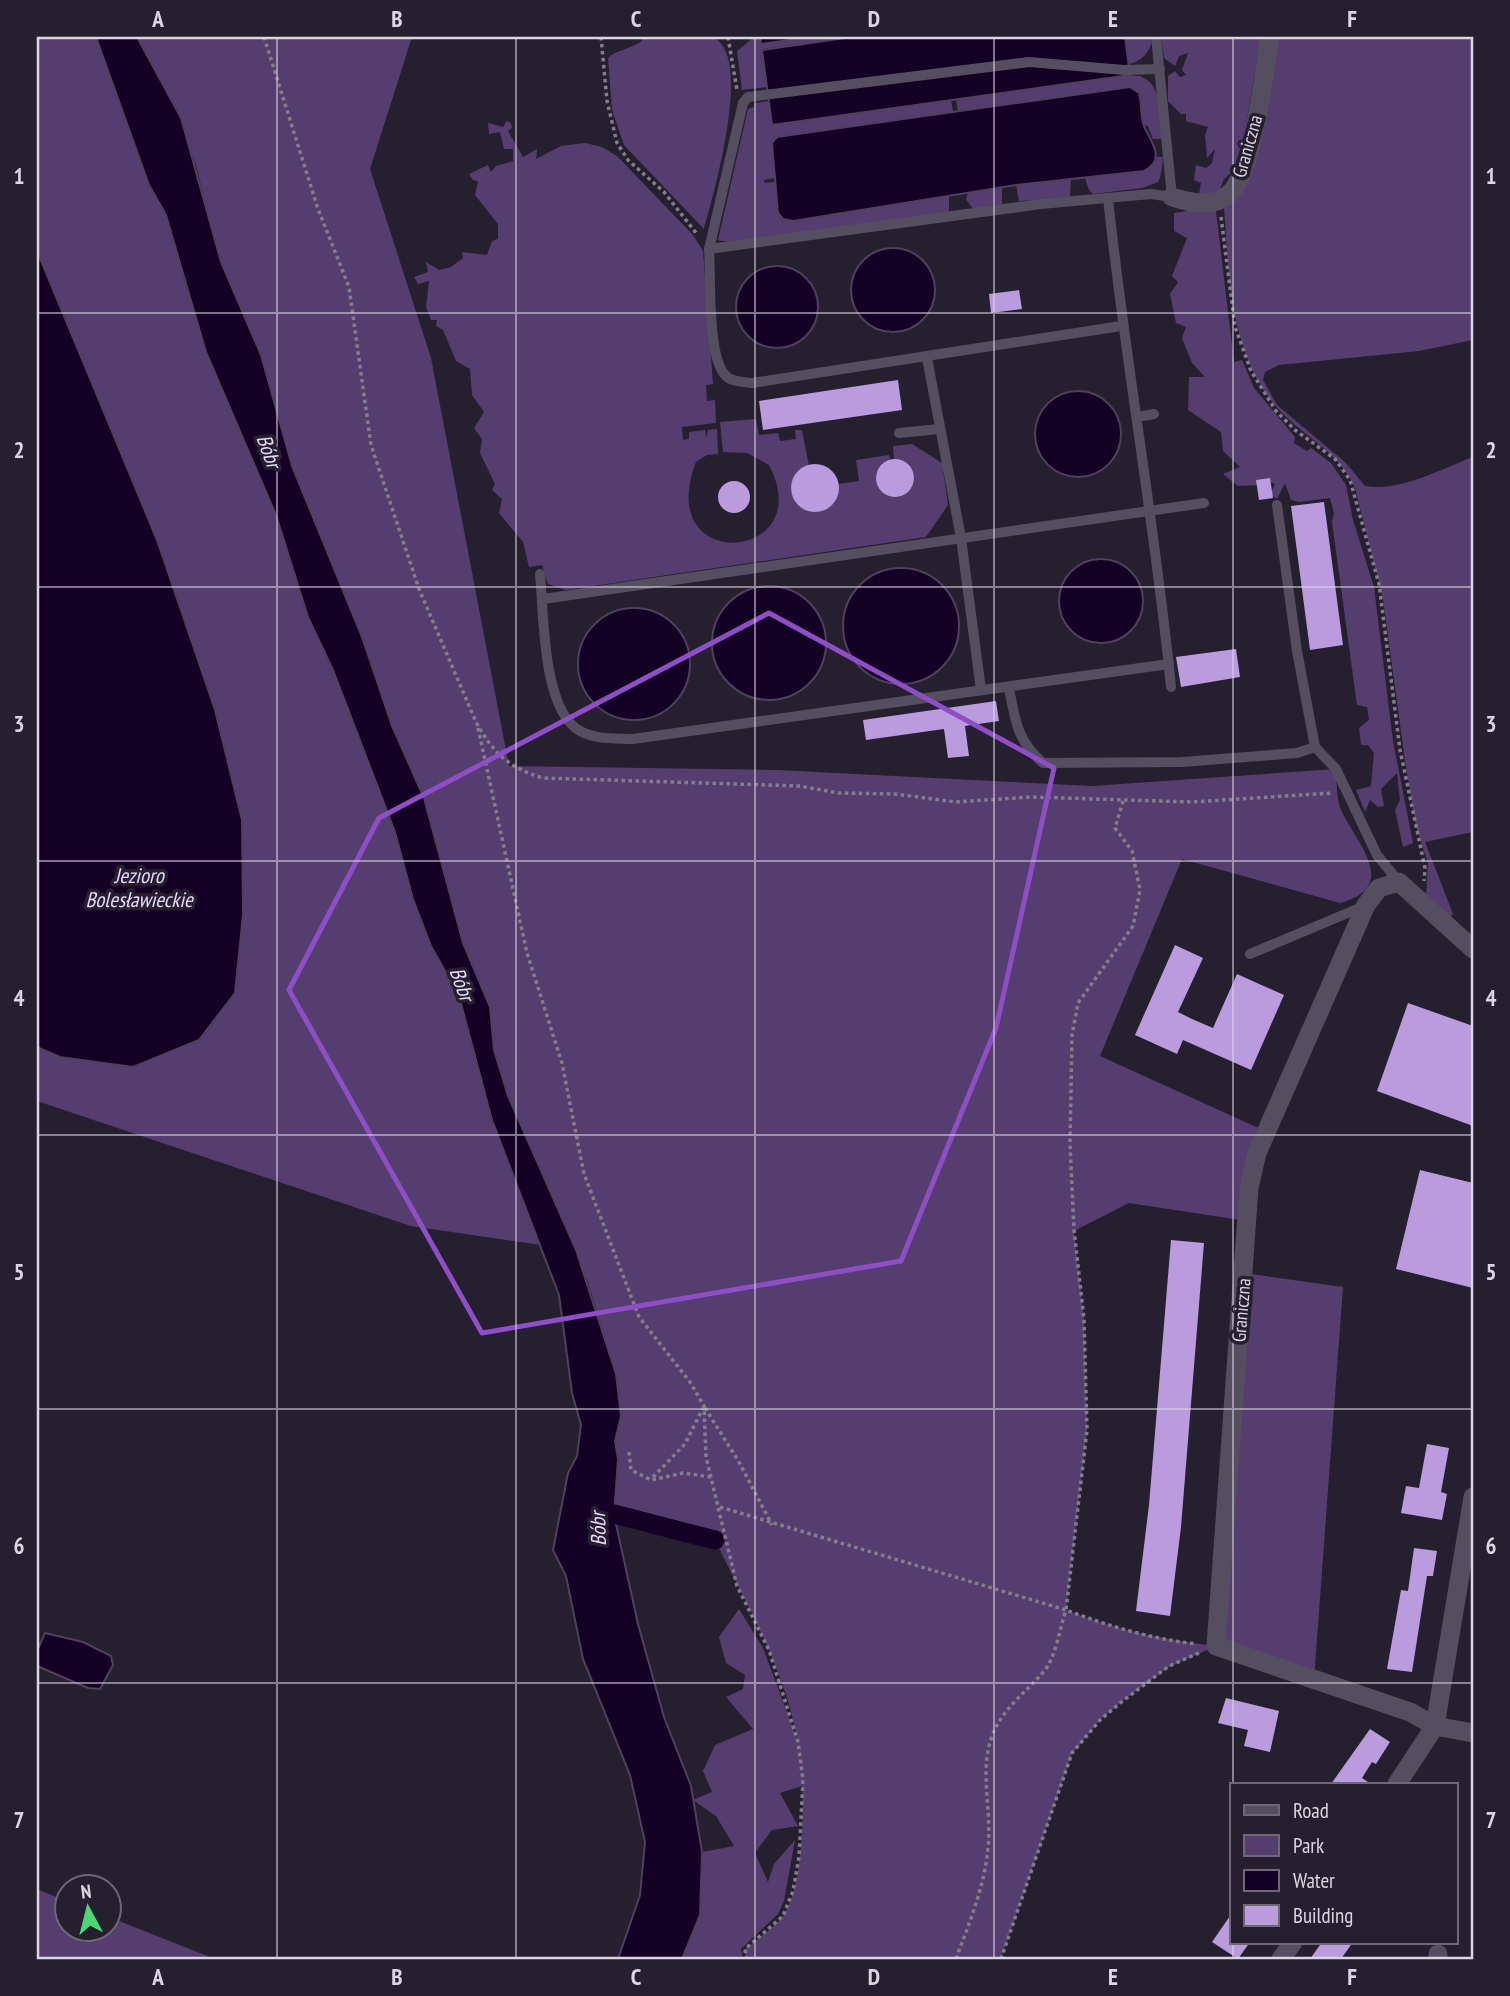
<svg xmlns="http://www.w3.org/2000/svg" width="1510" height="1996" font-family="'PT Sans Narrow',sans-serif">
<rect width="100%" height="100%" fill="#261f2f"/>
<g fill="#553e6f">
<polygon points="37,37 97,37 149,185 162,203 176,242 185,283 206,352 276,515 308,617 334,670 395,832 413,899 431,945 459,994 492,1120 541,1245 411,1226 37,1101 37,1047 60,1057 235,993 243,914 242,820 157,540 37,251"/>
<path d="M137,37H412L370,169L431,358L509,766L777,770L1092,786L1336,769C1337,782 1336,801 1342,812C1358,845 1400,886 1340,903L1182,859L1100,1056L1265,1131L1247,1221L1129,1203L1074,1231L1084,1319L1087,1430L1066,1610C1115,1629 1163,1640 1216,1646L1244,1273L1343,1287L1314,1679L1216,1646L1169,1667L1124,1700L1101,1719L1072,1754L1001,1959H746L745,1949C757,1939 774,1928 783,1916C802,1889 804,1818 802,1786L780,1793L798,1826L772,1830L755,1853L768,1882L774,1864L795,1840L784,1901L778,1914L741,1949L743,1959H682L700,1915L702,1852L734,1846L716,1816L693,1800L712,1792L703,1771L715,1745L753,1729L726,1697L743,1689L745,1675L726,1663L719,1637L739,1609L763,1648L797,1739C785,1669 746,1604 715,1540L614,1514L618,1465L615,1441L621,1415L616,1375L588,1282L507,1095L494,1050L490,1007L462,943L449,888L362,638L292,466L261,355L220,260L195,162Z"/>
<path d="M641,37H712C755,53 713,196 704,229L624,145L612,110L608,58C613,52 632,48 642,41Z"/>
<polygon points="754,37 760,37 761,43 812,37 852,37 762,49 767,87 742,90 737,51"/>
<path d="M1125,37H1152C1152,50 1142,62 1128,64Z"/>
<polygon points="1161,37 1261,37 1243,143 1232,172 1224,179 1219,191 1207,195 1199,194 1201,183 1194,180 1196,165 1206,168 1212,163 1215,149 1207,158 1205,135 1208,127 1186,121 1186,114 1181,114 1168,101 1168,76 1175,71 1180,77 1186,75 1182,70 1188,53 1179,56 1175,66 1164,58"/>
<path d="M1276,37H1473V340L1419,351L1279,365L1265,372L1263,380L1277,405L1346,463L1365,486C1400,492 1441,469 1473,457V832L1425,842L1453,914L1449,918L1426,896L1428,863L1416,827L1405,761L1383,599L1355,488C1340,453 1306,438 1281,412C1230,359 1229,276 1224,208L1240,196L1248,178Z"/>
<path d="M1069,71L1140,76C1147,79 1152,83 1155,90C1163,106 1167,167 1158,182L1142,188L1093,194L1089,190L1084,175L1144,171L1157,157H1163V153H1156H1163V148H1155H1162V143H1154H1162V139H1153L1148,126L1143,125L1139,93L1130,87L958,111L956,99Z"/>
<polygon points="951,100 953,112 777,137 772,143 775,178 764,180 765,183 775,182 778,213 788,221 949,196 949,213 728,242 718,240 748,109 754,107 754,103 769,101 773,125"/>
<path d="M507,121L511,123L512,128L508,131L523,157L537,149L536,159L561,146L585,143L602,147L617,156L693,235L703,251L713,384L706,385L707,401L715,400L716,423L682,427L683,440L689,439V432L705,430L706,438L708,430L717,429L718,454L707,455L696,462C652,576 820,562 769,465L747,453L723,452L720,422L756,419L759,435L778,433L780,441L796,439L795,430H802L809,466L796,474L791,491C798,522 839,515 838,484L859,481L856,460L889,455L890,460L877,471C869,513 936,496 906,463L894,459L893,446L912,444L942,463L948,505L926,537L566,590L548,584L542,565L529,567L523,542L499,513L502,499L492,490L495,484L480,453L482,439L474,428L484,412L472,395L470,369L456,361L443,330L436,326L437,320H431L426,307L429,281L418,284L414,277L428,272L426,262L439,270L451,267L463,258L462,252L487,255L492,241L498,239V224L475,195L478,181L473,180L469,174L488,165L491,172L496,166L513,161V149H504L500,132L489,134L488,123L503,127Z"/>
<polygon points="1071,177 1070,197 1019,201 1016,185"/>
<polygon points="1002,187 1002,205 973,209 966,199 968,193"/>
<polygon points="1211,207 1216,211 1234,362 1242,360 1254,388 1295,437 1294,443 1307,451 1311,448 1331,463 1346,485 1353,520 1374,587 1393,741 1413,843 1403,847 1395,810 1400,800 1397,773 1381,789 1384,806 1378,807 1370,800 1365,812 1356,790 1371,786 1374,753 1368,745 1361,745 1359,728 1369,720 1367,707 1357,705 1332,522 1334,513 1330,498 1299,502 1291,500 1285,483 1277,499 1270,494 1275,484 1267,481 1261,485 1238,486 1223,474 1240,467 1223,451 1221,432 1188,410 1189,377 1205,377 1192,363 1182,338 1186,327 1176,323 1170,294 1178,282 1172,276 1187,238 1174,231 1174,213"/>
<polygon points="37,1889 66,1901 66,1930 108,1930 109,1917 215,1959 37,1959"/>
</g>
<g fill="#130024" stroke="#4f405d" stroke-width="2">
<polygon points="96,37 137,37 181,118 221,262 261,355 292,466 362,637 392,726 424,798 463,943 490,1007 494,1050 508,1096 576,1250 616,1374 621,1416 615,1441 618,1459 614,1515 638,1624 664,1717 691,1786 702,1852 700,1915 682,1959 618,1959 640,1895 645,1842 630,1775 583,1659 566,1576 553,1550 568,1473 577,1456 581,1425 572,1393 559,1295 492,1120 459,996 431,946 413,899 395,832 333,670 308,617 276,515 206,352 166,215 149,185"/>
<polygon points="760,37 812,37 761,44"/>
<polygon points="852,37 1125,37 1130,75 772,125 762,50"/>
<path d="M1130,87L1139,93C1142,103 1140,116 1144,126C1149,140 1168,159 1144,171L1016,185L793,221L783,219L778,213L772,143L777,137Z"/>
<circle cx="893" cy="290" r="42"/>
<polygon points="37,251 157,540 215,710 242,820 243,914 235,993 199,1040 133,1067 60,1057 37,1047"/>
<circle cx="777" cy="307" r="41"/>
<circle cx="1078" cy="434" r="43"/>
<circle cx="1101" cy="601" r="42"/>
<circle cx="901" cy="626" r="58"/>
<circle cx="769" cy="643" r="57"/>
<circle cx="634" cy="664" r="56"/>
<polygon points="45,1633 83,1642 111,1656 113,1665 100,1689 88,1688 37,1666 37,1651"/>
</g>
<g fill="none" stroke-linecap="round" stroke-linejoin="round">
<polyline stroke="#130024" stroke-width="19" points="614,1514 715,1540"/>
</g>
<g fill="#b99bde">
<polygon points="1019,290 1022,309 991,313 989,294"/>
<polygon points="898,380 902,410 763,430 759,401"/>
<circle cx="895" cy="478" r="19"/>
<circle cx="815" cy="488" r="24"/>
<polygon points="1270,478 1273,498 1259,500 1256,480"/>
<circle cx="734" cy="497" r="16"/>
<polygon points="1324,502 1343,645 1310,650 1291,506"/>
<polygon points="1236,649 1240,677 1181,687 1176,657"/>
<polygon points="996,701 999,721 965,726 969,756 948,758 944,729 866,740 863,720"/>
<polygon points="1175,945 1203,958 1178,1012 1192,1019 1213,1028 1237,974 1284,995 1251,1070 1183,1040 1177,1054 1135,1035"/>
<polygon points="1408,1003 1473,1026 1473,1126 1377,1091"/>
<polygon points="1420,1170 1473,1183 1473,1288 1396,1269"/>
<polygon points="1171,1240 1204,1243 1181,1527 1170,1616 1136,1611 1149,1505"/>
<polygon points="1427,1444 1449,1448 1441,1492 1447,1494 1442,1520 1401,1513 1406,1486 1419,1488"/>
<polygon points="1414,1548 1437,1551 1433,1576 1427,1576 1412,1672 1387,1669 1401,1590 1408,1591"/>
<polygon points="1226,1698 1279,1711 1270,1752 1244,1746 1248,1730 1218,1723"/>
<polygon points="1370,1729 1390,1742 1376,1764 1372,1762 1362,1778 1371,1784 1331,1784"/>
<polygon points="1232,1913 1232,1942 1250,1942 1238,1959 1212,1942"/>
<polygon points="1322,1942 1353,1942 1341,1959 1310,1959"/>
</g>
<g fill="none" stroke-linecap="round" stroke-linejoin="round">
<g stroke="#847e8c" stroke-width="3.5" stroke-dasharray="3.5 3.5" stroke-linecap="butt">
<path d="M264,37L318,209L349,287L371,445L419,589L476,722C493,753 509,768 543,778L800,786L838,793L895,794L956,802L1031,797L1192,802L1333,793"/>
<polyline points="601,37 607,101 617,143 628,160 664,192 697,234"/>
<polyline points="728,37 737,90"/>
<polyline points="1221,217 1235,327 1251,371 1276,411 1295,430 1335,459 1350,480 1379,584 1400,750 1425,868 1424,881"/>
<polyline points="478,728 527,953 562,1063 584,1174 639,1317 690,1382 704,1406 706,1457 737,1586 769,1650 798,1742 803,1780 799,1857 793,1891 783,1916 745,1949 746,1959"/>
<path d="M1123,801L1115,828L1132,851L1140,890L1133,926L1078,1003L1072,1035L1070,1143L1074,1230L1084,1319L1087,1430L1066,1610C1109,1626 1151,1639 1197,1644"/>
<polyline points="705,1408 739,1462 772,1525"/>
<polyline points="629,1452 631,1470 651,1480 683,1473 711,1477"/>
<polyline points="653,1477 685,1444 703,1408"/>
<path d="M720,1507L1066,1610C1060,1627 1056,1656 1045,1670C1027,1692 1003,1707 992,1736C979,1771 992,1810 988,1847C985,1886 969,1923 956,1959"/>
<polyline points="1001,1959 1072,1753 1101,1719 1124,1700 1169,1666 1201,1652"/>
</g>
<g stroke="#554d60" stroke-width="10">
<path d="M1108,198C1125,361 1155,523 1171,687"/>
<polyline points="709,249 743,103 748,97 1029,62 1124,70 1160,69"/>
<path d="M1121,326L752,383C743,382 731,382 725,375C707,355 711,277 709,249L1041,204L1151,194L1172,197L1156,37"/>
<polyline points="927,358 961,538 981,690"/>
<polyline points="1137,417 1154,414"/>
<polyline points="899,433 939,429"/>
<polyline points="1277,505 1297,651 1315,747 1336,769 1377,855 1399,882"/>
<path d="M540,574C544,614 542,710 580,731C596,740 616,738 633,739L1169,664"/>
<polyline points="543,599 1204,503"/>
<path d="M1009,688C1015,720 1017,741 1043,763L1182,762L1297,753L1315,747"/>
<polyline points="1250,954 1362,907"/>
</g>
<g stroke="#554d60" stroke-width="19">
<path d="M1172,197C1191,203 1213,208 1229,194C1254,172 1264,71 1270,37"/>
<polyline points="1473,949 1399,882 1379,888 1366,905 1257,1153 1249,1188 1216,1646 1410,1712 1435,1726 1473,1733"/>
<polyline points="1397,1784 1435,1726 1473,1497"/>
<polyline points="1281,1959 1293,1942"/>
<polyline points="1438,1959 1438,1954"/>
</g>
</g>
<path fill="none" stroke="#8e4ec6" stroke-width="5" stroke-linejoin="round" d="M769,613L1054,768L996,1028L901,1261L482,1333L289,990L379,818Z"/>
<path fill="none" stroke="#dbd6e1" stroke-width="2" stroke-opacity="0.55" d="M277,37V1959M516,37V1959M755,37V1959M994,37V1959M1233,37V1784M37,313H1473M37,587H1473M37,861H1473M37,1135H1473M37,1409H1473M37,1683H1473M1233,1942V1959"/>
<g text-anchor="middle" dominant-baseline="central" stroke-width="7" stroke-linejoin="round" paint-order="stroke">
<g font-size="19" fill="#dbd6e1" stroke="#261f2f">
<text transform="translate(1247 146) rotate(-74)">Graniczna</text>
<text transform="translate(1241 1310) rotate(-85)">Graniczna</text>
</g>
<g font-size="21" font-style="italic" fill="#e8d9fe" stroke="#261f2f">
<text transform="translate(269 451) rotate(70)">Bóbr</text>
<text x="139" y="875">Jezioro<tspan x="139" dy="24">Bolesławieckie</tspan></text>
<text transform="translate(462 984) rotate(70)">Bóbr</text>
<text transform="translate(598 1529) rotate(-92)">Bóbr</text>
</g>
</g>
<rect width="1510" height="1996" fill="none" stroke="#261f2f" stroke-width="77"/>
<rect x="1230" y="1783" width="228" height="161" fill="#261f2f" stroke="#6e6876" stroke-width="2"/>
<rect x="1244" y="1805" width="35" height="10" fill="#554d60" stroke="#6e6876" stroke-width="2"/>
<text x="1293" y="1818" font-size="21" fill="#dbd6e1">Road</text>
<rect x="1244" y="1835" width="35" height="21" fill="#553e6f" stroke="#6e6876" stroke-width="2"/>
<text x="1293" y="1853" font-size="21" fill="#dbd6e1">Park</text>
<rect x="1244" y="1870" width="35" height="21" fill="#130024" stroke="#6e6876" stroke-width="2"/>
<text x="1293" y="1888" font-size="21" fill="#dbd6e1">Water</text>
<rect x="1244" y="1905" width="35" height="21" fill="#b99bde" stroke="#6e6876" stroke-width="2"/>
<text x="1293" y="1923" font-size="21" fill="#dbd6e1">Building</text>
<g transform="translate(88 1908) rotate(353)"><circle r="33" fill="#261f2f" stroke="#6e6876" stroke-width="2"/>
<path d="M0-5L12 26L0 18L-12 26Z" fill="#4dd676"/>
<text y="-10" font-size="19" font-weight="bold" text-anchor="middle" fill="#dbd6e1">N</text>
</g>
<rect x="38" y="38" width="1434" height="1920" fill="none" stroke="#dbd6e1" stroke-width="2.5"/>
<g font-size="23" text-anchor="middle" font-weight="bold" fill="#dbd6e1">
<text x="158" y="27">A</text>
<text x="397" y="27">B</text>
<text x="636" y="27">C</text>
<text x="874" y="27">D</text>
<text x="1113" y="27">E</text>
<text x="1352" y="27">F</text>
<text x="19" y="184">1</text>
<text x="1491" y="184">1</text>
<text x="19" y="458">2</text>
<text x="1491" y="458">2</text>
<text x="19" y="732">3</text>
<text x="1491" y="732">3</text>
<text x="19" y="1006">4</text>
<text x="1491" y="1006">4</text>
<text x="19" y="1280">5</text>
<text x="1491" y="1280">5</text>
<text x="19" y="1554">6</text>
<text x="1491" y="1554">6</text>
<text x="19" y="1828">7</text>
<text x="1491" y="1828">7</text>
<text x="158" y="1985">A</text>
<text x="397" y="1985">B</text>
<text x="636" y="1985">C</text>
<text x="874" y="1985">D</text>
<text x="1113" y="1985">E</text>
<text x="1352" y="1985">F</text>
</g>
</svg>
